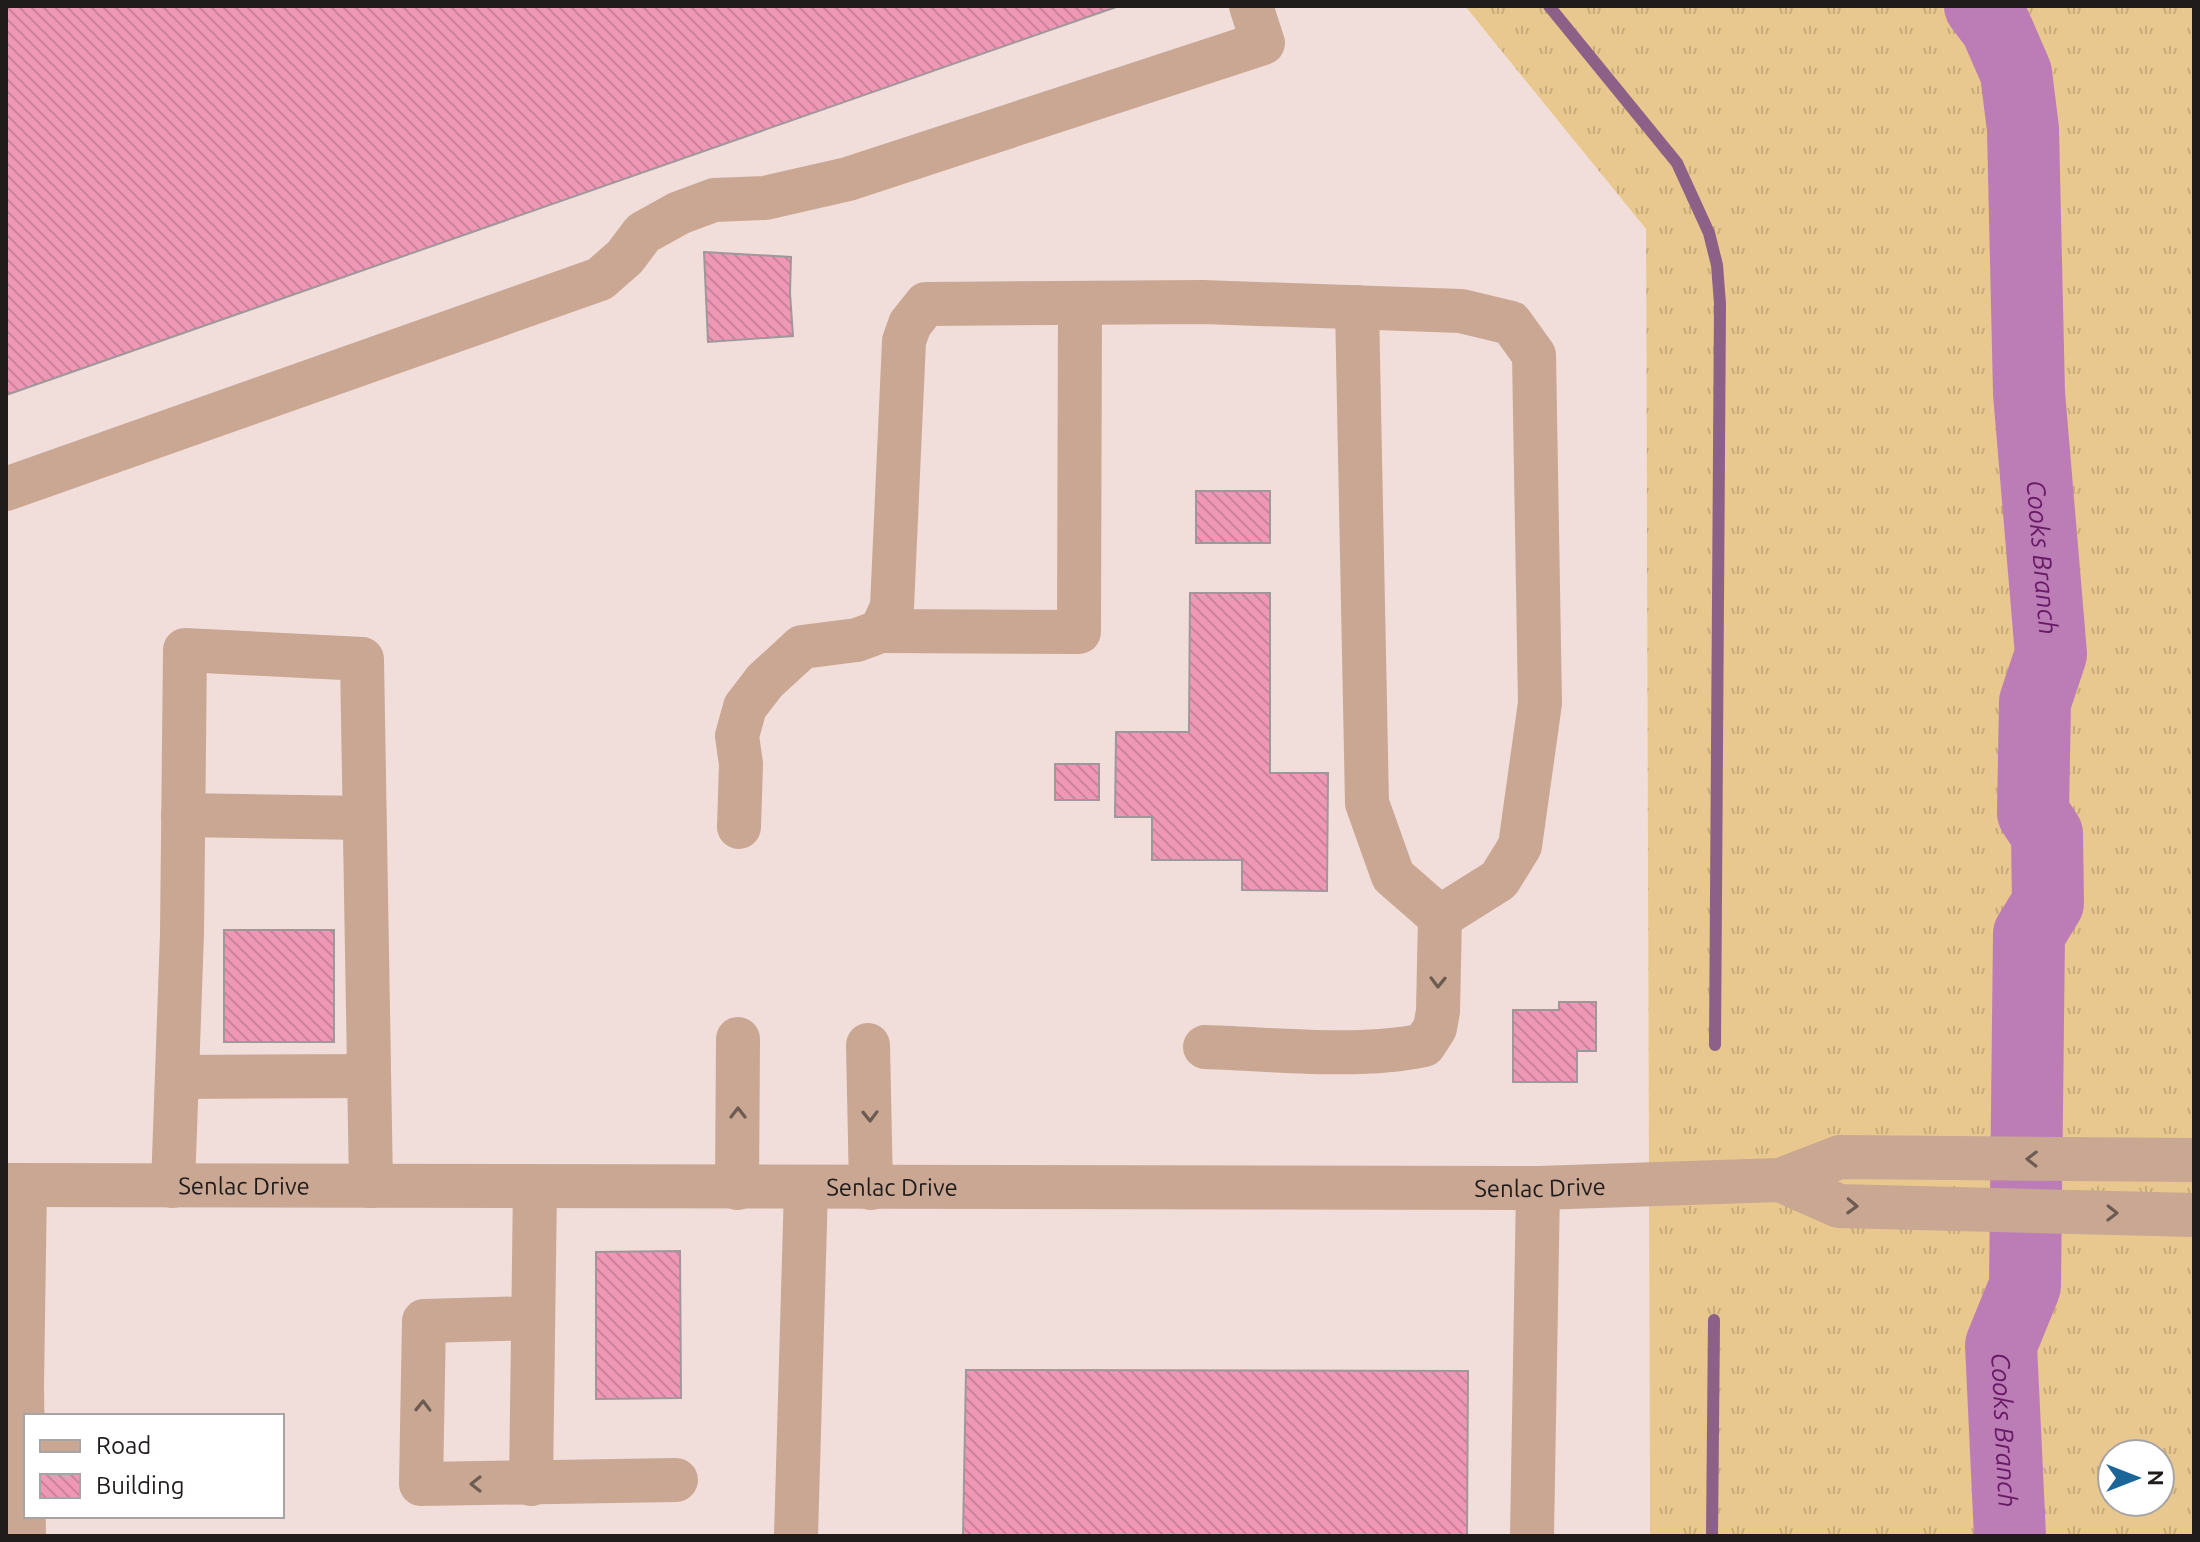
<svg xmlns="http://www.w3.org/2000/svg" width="2200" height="1542" font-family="Ubuntu,sans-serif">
<defs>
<pattern id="grass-tufts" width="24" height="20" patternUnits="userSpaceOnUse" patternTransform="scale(2)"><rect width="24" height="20" fill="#e8c88e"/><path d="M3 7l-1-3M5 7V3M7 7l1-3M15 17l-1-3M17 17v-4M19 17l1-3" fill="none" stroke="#c7ab7a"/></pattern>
<pattern id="building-back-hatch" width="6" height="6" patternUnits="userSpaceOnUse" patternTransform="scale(2)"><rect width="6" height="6" fill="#ee98b6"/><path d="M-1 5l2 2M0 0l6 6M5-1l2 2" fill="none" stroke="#cc829c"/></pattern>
</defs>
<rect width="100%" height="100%" fill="#f8edec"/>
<path fill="#f1dedb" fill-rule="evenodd" d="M6,6H1465L1646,229L1650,1536H6ZM26,1416H282V1516H26Z"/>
<path fill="url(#grass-tufts)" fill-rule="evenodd" d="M1465,6H2194V1536H1650L1646,229ZM2112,1454H2160V1502H2112Z"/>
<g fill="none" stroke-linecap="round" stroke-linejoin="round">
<g stroke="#8d6088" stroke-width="12">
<polyline points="1549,6 1677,163 1709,233 1717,265 1720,304 1715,1045"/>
<polyline points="1712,1536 1714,1320"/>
</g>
<path stroke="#bc7db7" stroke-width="72" id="s1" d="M1980,6L1996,27L2016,73L2023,129L2029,393L2051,654L2035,702L2033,813L2047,834L2048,903L2029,934L2025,1286L2001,1345L2010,1536"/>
</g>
<g fill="url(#building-back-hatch)" stroke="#a0979a" stroke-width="2">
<polygon points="6,6 1119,6 6,395"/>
<polygon points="704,252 791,257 790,293 793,336 708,342"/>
<rect x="1196" y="491" width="74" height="52"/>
<polygon points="1190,593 1270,593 1270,773 1328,773 1327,891 1242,890 1242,860 1152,860 1152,817 1115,817 1116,732 1189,732"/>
<rect x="1055" y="764" width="44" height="36"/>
<rect x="224" y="930" width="110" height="112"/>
<polygon points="1559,1002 1596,1002 1596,1051 1577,1051 1577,1082 1513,1082 1513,1010 1559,1010"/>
<polygon points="680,1251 681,1398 596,1399 596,1252"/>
<polygon points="966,1370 1468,1371 1467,1536 963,1536"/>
</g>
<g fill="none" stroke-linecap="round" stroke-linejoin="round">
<g stroke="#c9a792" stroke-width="44">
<polyline points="1357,307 1367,803 1393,876 1440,917"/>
<polyline points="6,489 600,279 625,257 643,233 679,213 714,200 765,198 848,179 1263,43 1251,6"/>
<polyline points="881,631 1079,632 1080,303"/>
<polyline points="183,815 364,818"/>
<polyline points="739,827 741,764 737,736 745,707 765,681 802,647 857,640 881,631 892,607 904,341 910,324 926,304 1203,302 1461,311 1511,323 1534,355 1540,703 1520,846 1499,880 1440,917"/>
<polyline points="868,1045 871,1188"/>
<path d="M1205,1047C1271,1049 1360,1059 1424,1045L1435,1028L1438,1011L1440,917"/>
<polyline points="177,1077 369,1076"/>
<polyline points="1780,1180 1839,1206 2194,1215"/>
<path id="s2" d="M6,1185L1538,1188L1780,1180L1840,1157L2194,1160"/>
<polyline points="173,1186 182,934 185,650 362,659 371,1186"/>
<polyline points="737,1188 738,1039"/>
<polyline points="533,1318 424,1321 421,1484 676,1480"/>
<polyline points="531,1484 535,1187"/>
<polyline points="24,1536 22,1386 25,1185"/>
<polyline points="796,1536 806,1188"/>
<polyline points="1532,1536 1538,1188"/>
</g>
</g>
<defs><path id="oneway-chevron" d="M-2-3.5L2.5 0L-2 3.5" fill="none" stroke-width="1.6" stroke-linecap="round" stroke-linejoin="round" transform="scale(2)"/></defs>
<g stroke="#6c5b51">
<use href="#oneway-chevron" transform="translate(1438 982) rotate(91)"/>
<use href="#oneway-chevron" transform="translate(738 1113) rotate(-90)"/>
<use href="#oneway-chevron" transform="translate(870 1116) rotate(89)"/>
<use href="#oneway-chevron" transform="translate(2032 1159) rotate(-179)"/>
<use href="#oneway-chevron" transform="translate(1852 1206) rotate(2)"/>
<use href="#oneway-chevron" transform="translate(2112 1213) rotate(1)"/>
<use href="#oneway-chevron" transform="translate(423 1406) rotate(-89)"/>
<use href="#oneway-chevron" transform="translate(476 1484) rotate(180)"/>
</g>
<g text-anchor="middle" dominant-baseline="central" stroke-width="8" stroke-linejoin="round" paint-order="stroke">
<g font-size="24" fill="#201c1c" stroke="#fff">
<text stroke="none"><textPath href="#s2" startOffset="238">Senlac Drive</textPath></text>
<text stroke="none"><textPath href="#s2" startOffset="1534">Senlac Drive</textPath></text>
<text stroke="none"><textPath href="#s2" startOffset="886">Senlac Drive</textPath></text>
</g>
<g font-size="26" font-style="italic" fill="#671b64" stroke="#fff">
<text stroke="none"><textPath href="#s1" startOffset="562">Cooks Branch</textPath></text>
<text stroke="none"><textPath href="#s1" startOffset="1452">Cooks Branch</textPath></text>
</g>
</g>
<rect width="2200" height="1542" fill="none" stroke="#201c1c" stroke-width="16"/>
<rect x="24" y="1414" width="260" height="104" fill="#ffffff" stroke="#a6a4a4" stroke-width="2"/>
<rect x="40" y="1440" width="40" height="12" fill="#c9a792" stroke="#a6a4a4" stroke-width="2"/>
<text x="96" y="1454" font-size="24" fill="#201c1c">Road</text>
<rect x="40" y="1474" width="40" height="24" fill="url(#building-back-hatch)" stroke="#a6a4a4" stroke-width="2"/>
<text x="96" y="1494" font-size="24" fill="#201c1c">Building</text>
<g transform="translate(2136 1478) rotate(90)"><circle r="38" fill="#ffffff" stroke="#a6a4a4" stroke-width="2"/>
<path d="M0-6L14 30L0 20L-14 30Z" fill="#1c6599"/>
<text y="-12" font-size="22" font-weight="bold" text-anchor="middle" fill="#201c1c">N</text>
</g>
</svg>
